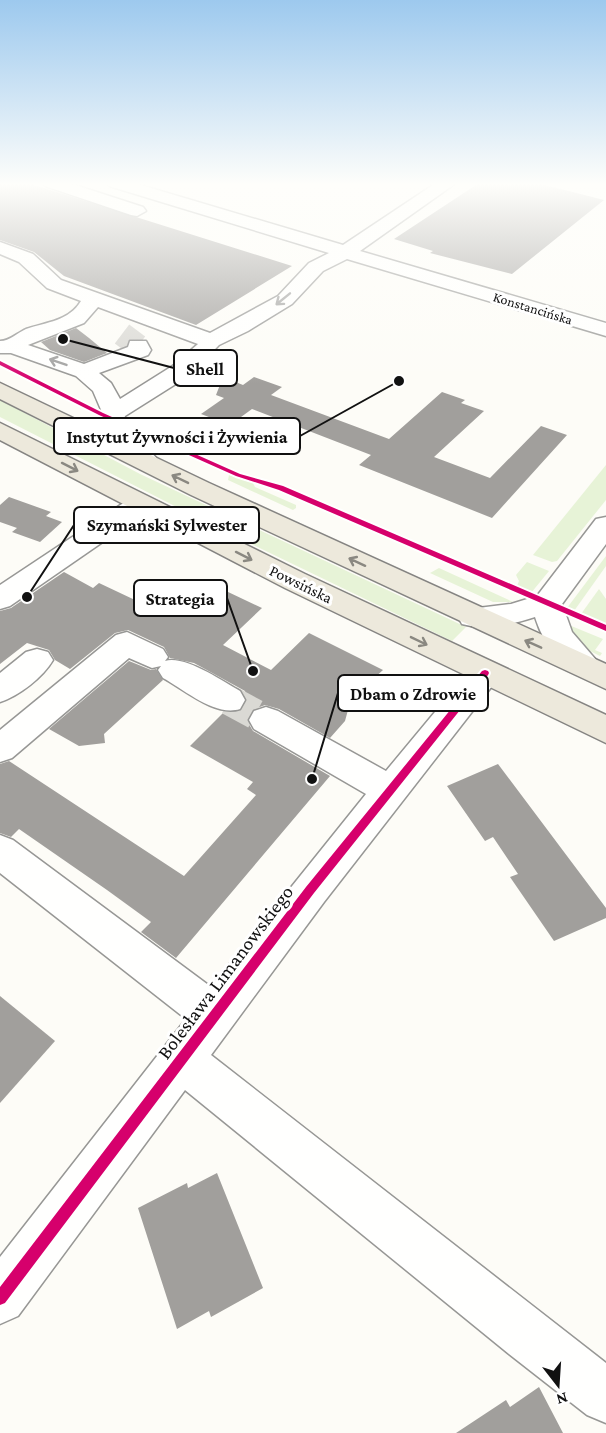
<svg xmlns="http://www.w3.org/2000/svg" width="606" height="1433" font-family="'Crimson Pro',serif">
<rect width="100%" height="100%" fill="#fdfcf7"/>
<g fill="#e7f3d7">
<polygon points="0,400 140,474 466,627 452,641 212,525 0,417"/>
<polygon points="606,465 606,500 557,561 552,562 533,555"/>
<polygon points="229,475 253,483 255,487 296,505 296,508 293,510 228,480"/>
<polygon points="606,556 606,566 574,611 567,608"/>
<polygon points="527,562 549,571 531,593 517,586 519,581 516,575"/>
<polygon points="439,568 513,602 493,602 430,573"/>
<polygon points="599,589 606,599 606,624 581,614"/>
<polygon points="564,623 603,639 595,650 602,653 600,656 584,648"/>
</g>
<g fill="#a19f9c">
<polygon points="0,183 28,183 292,266 196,325 64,276 34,252 0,240"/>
<polygon points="479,183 537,183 604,200 512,274 430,253 433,251 394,239"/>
<polygon points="76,328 89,338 107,353 84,362 50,350 41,342"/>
<polygon points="223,377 243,385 254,377 282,387 271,395 389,439 442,392 465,400 461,403 484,411 434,457 490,478 541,426 567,435 492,518 359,465 371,455 252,409 230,425 201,414 224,398 216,395"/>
<polygon points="9,497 51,512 46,516 62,522 40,542 12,532 17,528 0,522 0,505"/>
<polygon points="64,572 93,588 99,583 154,609 163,601 177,608 198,590 216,600 226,591 262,608 223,645 271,670 309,633 383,670 351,699 345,721 330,738 279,709 265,705 252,710 247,721 253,731 330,776 176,958 141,932 151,922 107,890 19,829 11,837 0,833 0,764 9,761 184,876 256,795 247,789 253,782 190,746 224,712 242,710 247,701 245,691 194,663 170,658 164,647 128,630 115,633 70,669 55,660 49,650 27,643 0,664 0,611 11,608"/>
<polygon points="129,661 151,670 156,669 163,680 104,734 105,743 79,746 49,729"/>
<polygon points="498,764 606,908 606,918 554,941 510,877 518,874 493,837 485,841 447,786"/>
<polygon points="0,996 55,1041 0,1103"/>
<polygon points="217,1173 263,1288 211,1317 209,1311 177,1329 138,1208 187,1183 188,1188"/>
<polygon points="539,1387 563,1433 456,1433 506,1400 510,1407"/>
</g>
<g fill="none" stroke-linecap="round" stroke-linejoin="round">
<polyline stroke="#dad9d4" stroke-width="24" stroke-dasharray="24 12" stroke-linecap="butt" points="122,334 138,346"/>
<polyline stroke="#dad9d4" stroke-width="30" stroke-dasharray="30 15" stroke-linecap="butt" points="229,700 266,720"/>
<defs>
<g id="minor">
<polygon points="43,183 69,183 143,207 146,211 137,216 131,215 45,186"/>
<path d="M107,183H134L343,245L436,183H456L360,251L606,323V336L347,259L323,271L292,304L248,331L219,345L190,375L125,416L123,422L161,463L157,468C132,475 111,441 99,422L102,412L93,391L76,376L11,353H0V341C10,341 17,333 26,329C47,322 69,321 81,301L47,288L19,262L0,254V242L33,254L61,280L210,333L278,296L309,263L329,253L109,186ZM98,307L198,344L174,365L120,399L111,383L99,373L148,355L151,350L146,341H130L128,347L84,364L28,345L84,323Z"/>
<polygon points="140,496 149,498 153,504 149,510 10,606 0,609 0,585 131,498"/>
<path d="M606,517V544L562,604L572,632L603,668L598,676C568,685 543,643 535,617C513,624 486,631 462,624L458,617L462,610L511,604L537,596L596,519Z"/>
<path d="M127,632L163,649L168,657L165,661C185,655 222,681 240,691L245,700L240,709C215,717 185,690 163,678L158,670L161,666L152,668L129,658L12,758L0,762V730L116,635Z"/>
<path d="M37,649L48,652L53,660C43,677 19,696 0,702V673L26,652Z"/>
<polygon points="485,661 496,665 501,673 496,681 324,902 211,1055 606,1363 606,1423 587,1415 509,1354 185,1090 18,1316 0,1324 0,1257 186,1019 0,873 0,835 13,840 211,987 366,794 254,729 249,720 254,711 266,707 278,711 386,771 474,665"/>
</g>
<g id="major">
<polygon points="0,383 209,483 606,664 606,689 191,495 0,399"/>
<polygon points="0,423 305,574 606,715 606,743 285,588 0,440"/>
</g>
</defs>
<use href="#minor" stroke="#979795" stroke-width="3"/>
<use href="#major" stroke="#858482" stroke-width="3"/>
<use href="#minor" fill="#fffffe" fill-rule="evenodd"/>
<use href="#major" fill="#ede9dc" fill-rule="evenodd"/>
<defs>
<g id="cycleway">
<polygon points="0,361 103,413 240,474 283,486 606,625 606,631 279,490 236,476 99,415 0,365"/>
<polygon points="485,670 488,671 489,673 488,675 314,893 5,1303 0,1305 0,1287 306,887 482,671"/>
</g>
</defs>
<use href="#cycleway" stroke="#fff" stroke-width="4"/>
<use href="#cycleway" fill="#d6006c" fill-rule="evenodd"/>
</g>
<defs><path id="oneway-shaft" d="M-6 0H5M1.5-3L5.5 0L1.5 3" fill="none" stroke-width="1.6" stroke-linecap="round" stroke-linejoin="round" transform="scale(1.5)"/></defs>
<g stroke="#a0a09f">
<use href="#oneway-shaft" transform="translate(283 299) rotate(141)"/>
<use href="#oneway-shaft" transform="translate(58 362) rotate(-161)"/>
</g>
<g stroke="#8a8881">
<use href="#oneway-shaft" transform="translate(70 467) rotate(27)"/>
<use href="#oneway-shaft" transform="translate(180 479) rotate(-154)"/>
<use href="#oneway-shaft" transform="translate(244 556) rotate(27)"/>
<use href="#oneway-shaft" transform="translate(357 562) rotate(-155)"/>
<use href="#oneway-shaft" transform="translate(419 641) rotate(26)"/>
<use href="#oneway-shaft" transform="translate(533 644) rotate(-156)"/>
</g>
<linearGradient id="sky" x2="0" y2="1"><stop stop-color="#9dc9ee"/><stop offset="0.48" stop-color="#fefefb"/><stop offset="1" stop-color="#fefefb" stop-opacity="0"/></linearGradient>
<rect width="606" height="384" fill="url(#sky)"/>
<g text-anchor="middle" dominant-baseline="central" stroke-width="6" stroke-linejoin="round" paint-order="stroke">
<g font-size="14" fill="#111" stroke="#fff">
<text transform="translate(533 308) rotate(17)">Konstancińska</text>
</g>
<g font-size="16" fill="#111" stroke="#fff">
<text transform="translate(301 584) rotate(26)">Powsińska</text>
</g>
<g font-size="20" fill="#111" stroke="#fff">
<text transform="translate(225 972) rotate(-53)">Bolesława Limanowskiego</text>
</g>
</g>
<path fill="none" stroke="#111" stroke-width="2" d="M63 339L174 368M399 381L300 436M27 597L74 525M253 671L227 598M312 779L338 693"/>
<g fill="#111" stroke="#fff" stroke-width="2">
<circle cx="63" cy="339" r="6"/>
<circle cx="399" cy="381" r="6"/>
<circle cx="27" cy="597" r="6"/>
<circle cx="253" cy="671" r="6"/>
<circle cx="312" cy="779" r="6"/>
</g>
<g fill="#fff" stroke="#111" stroke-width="2">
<rect x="174" y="350" width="63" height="36" rx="6"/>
<rect x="54" y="418" width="246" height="36" rx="6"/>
<rect x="74" y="507" width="185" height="36" rx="6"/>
<rect x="134" y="580" width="93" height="36" rx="6"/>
<rect x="338" y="675" width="150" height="36" rx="6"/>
</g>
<g font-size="18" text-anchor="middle" font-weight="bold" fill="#111">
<text x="205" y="375">Shell</text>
<text x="177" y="443">Instytut Żywności i Żywienia</text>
<text x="167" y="531">Szymański Sylwester</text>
<text x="180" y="605">Strategia</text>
<text x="413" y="700">Dbam o Zdrowie</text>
</g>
<g transform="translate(558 1385) rotate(163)" stroke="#ffffff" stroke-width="4.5" paint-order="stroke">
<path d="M0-4.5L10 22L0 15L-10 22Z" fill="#111111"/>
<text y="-9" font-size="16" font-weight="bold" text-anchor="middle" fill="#111111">N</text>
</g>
</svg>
